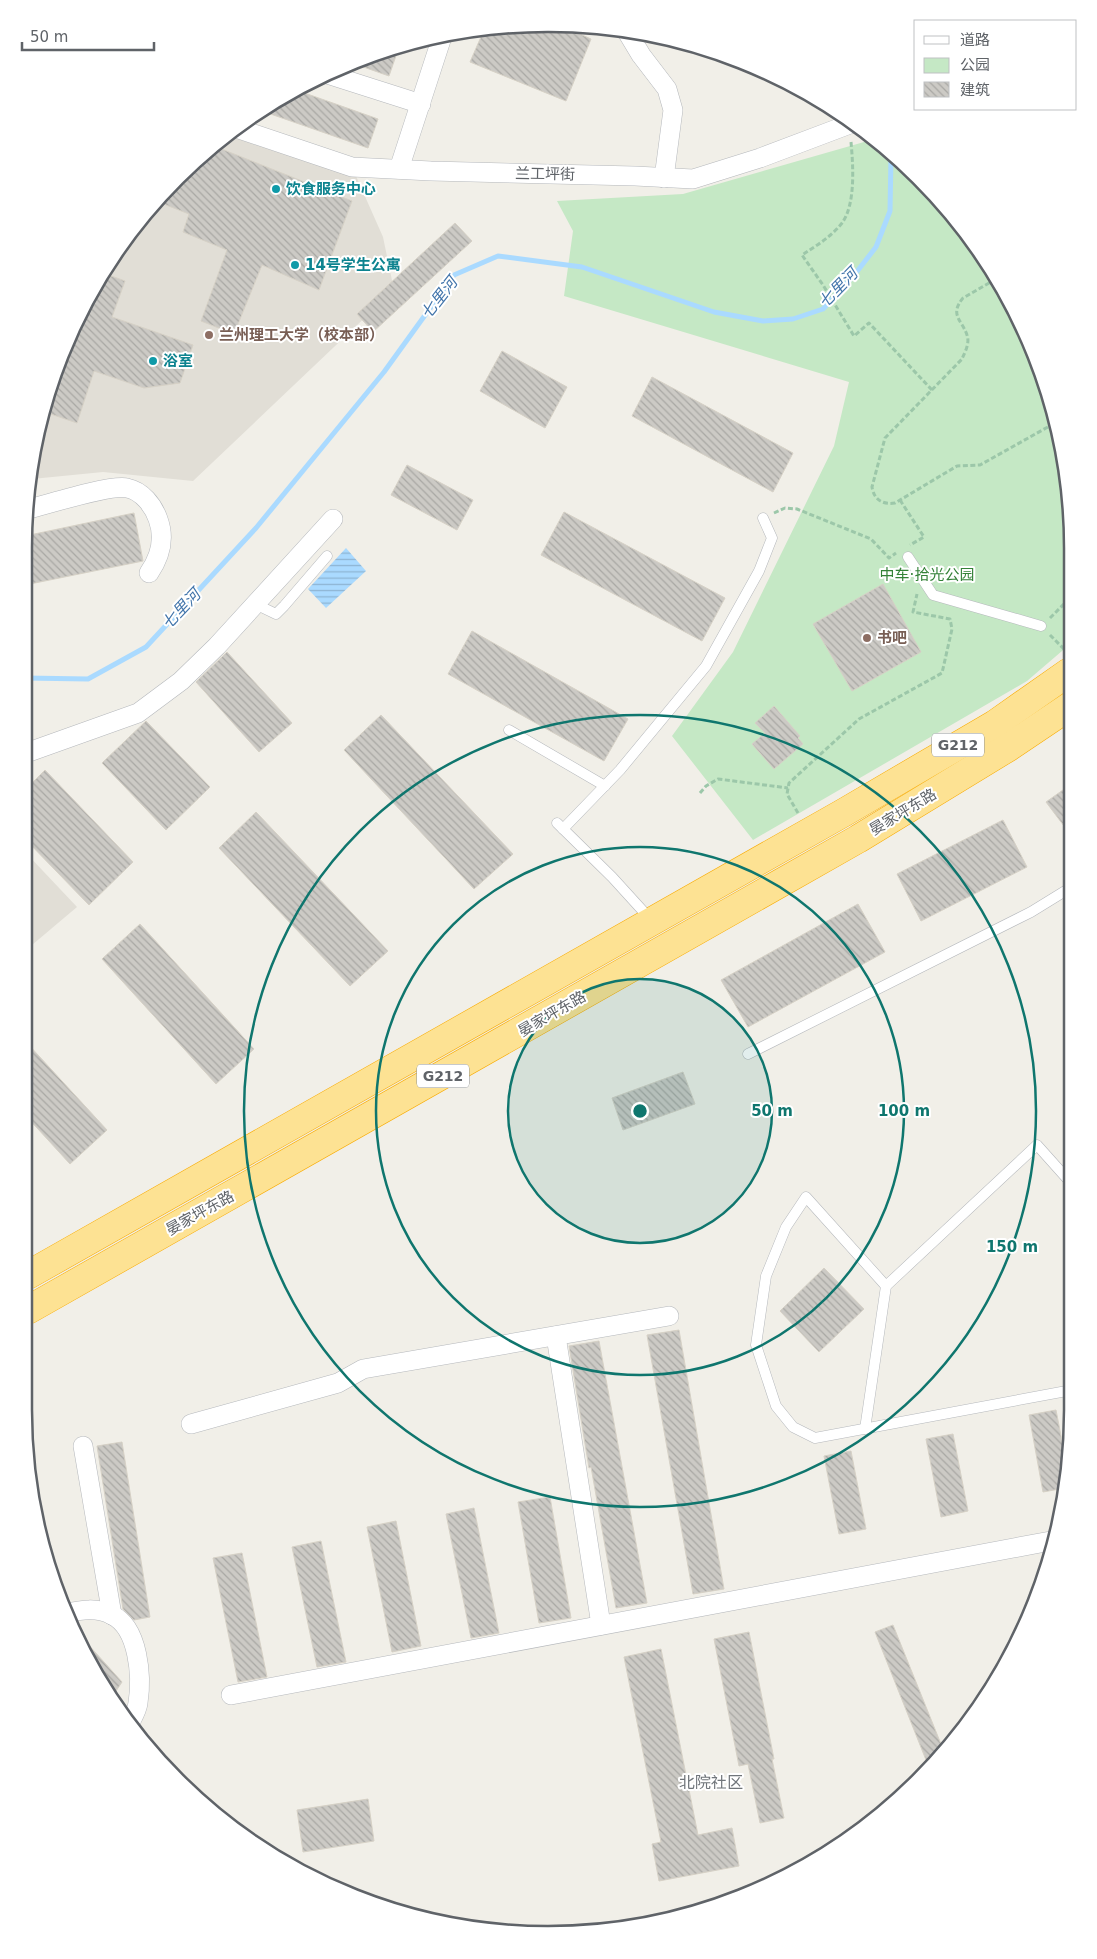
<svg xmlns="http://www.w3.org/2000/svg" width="1097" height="1959" font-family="'DejaVu Sans','Noto Sans SC',sans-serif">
<defs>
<pattern id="water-rules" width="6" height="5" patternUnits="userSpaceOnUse" patternTransform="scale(1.25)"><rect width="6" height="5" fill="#aadaff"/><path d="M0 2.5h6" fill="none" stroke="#8eb4d2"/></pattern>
<pattern id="building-back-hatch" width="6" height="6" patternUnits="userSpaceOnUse" patternTransform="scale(1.25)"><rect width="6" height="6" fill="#cccac5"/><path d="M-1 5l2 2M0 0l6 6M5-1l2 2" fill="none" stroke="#a9a8a4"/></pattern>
</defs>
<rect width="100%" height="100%" fill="#f1efe8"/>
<g fill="#e1ded6">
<polygon points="229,132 352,167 383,237 394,290 193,481 103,472 32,479 52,380 94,286 154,202"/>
<polygon points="26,853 77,907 26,950"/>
</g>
<polygon fill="#c5e8c5" points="871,140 919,177 985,257 1045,380 1069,480 1069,645 1027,681 753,840 672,736 733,652 834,446 849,382 564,296 573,231 557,201 683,194"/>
<polygon fill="url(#water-rules)" points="346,548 366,571 326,608 308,589"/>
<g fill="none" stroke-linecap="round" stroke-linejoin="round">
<polyline stroke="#aadaff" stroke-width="5" points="25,678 88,679 146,647 256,528 384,372 454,275 498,256 582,267 714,312 763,321 793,319 823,309 855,274 876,247 890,211 891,156"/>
</g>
<g fill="url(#building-back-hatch)" stroke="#d6d1c6">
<polygon points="514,25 562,26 591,39 566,101 470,62 484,30"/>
<polygon points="399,47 389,76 355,64"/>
<polygon points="296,90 378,119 368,148 262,111"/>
<polygon points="214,146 352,201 319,290 262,265 234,334 201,321 227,250 183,232 189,214 156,201"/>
<polygon points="455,223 472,241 373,332 357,314"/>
<polygon points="103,273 125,281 112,317 193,345 180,383 144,388 94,371 77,423 45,412 52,380 94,286"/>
<polygon points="502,351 567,387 545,428 480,391"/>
<polygon points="652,377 793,453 773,492 632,416"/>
<polygon points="407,465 473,500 457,530 391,495"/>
<polygon points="564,512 725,598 702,641 541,555"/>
<polygon points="134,513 143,561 25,585 25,536"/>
<polygon points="883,584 921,652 852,691 813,624"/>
<polygon points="472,631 628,719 604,761 448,674"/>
<polygon points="227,652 292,723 259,752 196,682"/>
<polygon points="774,706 800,736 798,738 803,744 774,769 752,744 765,733 755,723"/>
<polygon points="381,715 513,854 474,889 344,750"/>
<polygon points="146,721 210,787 166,830 102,763"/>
<polygon points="45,770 133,862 89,905 26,840 26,789"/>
<polygon points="1070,785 1070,834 1046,802"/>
<polygon points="256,812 388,951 350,986 219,848"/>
<polygon points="1003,820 1027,867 921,921 897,874"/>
<polygon points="858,904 885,952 748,1027 721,980"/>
<polygon points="140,924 254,1049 216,1084 102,959"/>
<polygon points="27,1043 107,1130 70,1164 27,1117"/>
<polygon points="683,1072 695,1104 623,1130 612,1098"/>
<polygon points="824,1268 864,1309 819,1352 780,1311"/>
<polygon points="679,1330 724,1589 693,1594 647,1335"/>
<polygon points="599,1341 647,1603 616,1608 591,1467 589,1468 569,1346"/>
<polygon points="1056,1410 1068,1472 1065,1488 1043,1492 1029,1415"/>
<polygon points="953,1434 968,1511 941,1517 926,1439"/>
<polygon points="122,1442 150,1617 134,1620 123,1609 97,1446"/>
<polygon points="851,1451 866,1529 839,1534 824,1456"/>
<polygon points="550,1497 571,1618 539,1623 518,1502"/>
<polygon points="474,1508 499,1633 471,1638 446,1514"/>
<polygon points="396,1521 421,1646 392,1652 367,1527"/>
<polygon points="321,1541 346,1662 317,1667 292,1547"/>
<polygon points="242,1553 267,1677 238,1682 213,1558"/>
<polygon points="893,1625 945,1754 930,1770 875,1632"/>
<polygon points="749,1632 774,1759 772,1759 784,1818 760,1823 748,1764 739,1766 714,1639"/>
<polygon points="86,1642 122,1682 112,1697 80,1647"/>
<polygon points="661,1649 698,1835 732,1828 739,1866 659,1881 652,1844 661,1842 624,1657"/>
<polygon points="368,1799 374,1841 303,1852 297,1810"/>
</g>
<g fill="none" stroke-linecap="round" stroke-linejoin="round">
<defs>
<g id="lane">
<polyline points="908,557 933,595 1041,626"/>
<polyline points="255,604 276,614 284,606 327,556"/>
<polyline points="509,730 605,786"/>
<polyline points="557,823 612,877 652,921"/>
<polyline points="563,829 620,770 706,666 759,571 772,538 763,518"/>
<polyline points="748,1054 1031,912 1070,888"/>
<polyline points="886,1286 806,1197 786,1227 766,1276 756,1345 776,1406 793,1427 815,1438 1072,1390"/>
<polyline points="865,1429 886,1286 1037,1145 1071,1183"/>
</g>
<g id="street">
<polyline points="626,30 641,55 667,89 673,110 664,178"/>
<polyline points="327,74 421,104"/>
<polyline points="236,128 352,167 431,171 635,176 693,179 760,158 850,124"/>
<polyline points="399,169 442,37"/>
<path d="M26,510C45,505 111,484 127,488C142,491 153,505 158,519C165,538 160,557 149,573"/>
<polyline points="26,753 138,713 181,681 217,646 333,519"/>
<polyline points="556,1336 601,1625"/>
<polyline points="191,1424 338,1383 363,1369 669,1316"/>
<polyline points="83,1446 112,1615"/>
<path d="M66,1613C81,1610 97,1607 112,1615C139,1628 142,1677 138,1703C137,1711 132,1718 129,1725"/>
<polyline points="231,1695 1056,1540"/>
</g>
<g id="highway">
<polyline points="28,1275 843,813 995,724 1069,672"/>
<polyline points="28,1310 858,839 1009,747 1070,706"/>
</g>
</defs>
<use href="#lane" stroke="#b5b8bc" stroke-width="11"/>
<use href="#street" stroke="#b5b8bc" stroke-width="20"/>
<use href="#highway" stroke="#f9ab00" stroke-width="29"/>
<g stroke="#9cc7a9" stroke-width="3" stroke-dasharray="5 2.5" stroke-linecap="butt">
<path d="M851,142C853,164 856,204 842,223C832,236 816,246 802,255L823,285L854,336L869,323L932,390"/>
<path d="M996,279L963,298C949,315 962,320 967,335C970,343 965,352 962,359L885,438L872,487C874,500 883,505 895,503L957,466L980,465L1055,423"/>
<polyline points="900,500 924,537 910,545"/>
<polyline points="774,513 785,508 797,509 871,539 889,558 896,553"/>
<polyline points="1050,618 1069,599"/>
<polyline points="1050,635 1065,650"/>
<polyline points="700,793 706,786 718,779 788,788"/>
<polyline points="798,813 787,794 789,783 859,719 942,673 952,629 950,619 913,612 917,594"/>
</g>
<use href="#lane" stroke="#fff" stroke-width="10"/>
<use href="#street" stroke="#fff" stroke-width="19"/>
<use href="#highway" stroke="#fde293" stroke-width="28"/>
</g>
<circle cx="640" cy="1111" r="132" fill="#0f766e" fill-opacity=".12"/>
<g fill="none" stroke="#0f766e" stroke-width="2.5">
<circle cx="640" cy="1111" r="132"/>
<circle cx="640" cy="1111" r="264"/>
<circle cx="640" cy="1111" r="396"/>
</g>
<g fill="#0f9aa8" stroke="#fff" stroke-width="2">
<circle cx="276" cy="189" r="5"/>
<circle cx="295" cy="265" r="5"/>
<circle cx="153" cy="361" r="5"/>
</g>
<g fill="#8d6e63" stroke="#fff" stroke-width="2">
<circle cx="209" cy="335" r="5"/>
<circle cx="867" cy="638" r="5"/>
</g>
<g text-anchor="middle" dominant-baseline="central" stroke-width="4" stroke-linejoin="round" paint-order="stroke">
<g fill="#fff" stroke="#8f9295" stroke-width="1">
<rect x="932" y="733.5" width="52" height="23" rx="4"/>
<rect x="417" y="1064.5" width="52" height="23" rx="4"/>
</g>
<g font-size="14" font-weight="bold" fill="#5f6368">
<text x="958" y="745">G212</text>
<text x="443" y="1076">G212</text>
</g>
<g font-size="15" fill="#5f6368" stroke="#fff">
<text transform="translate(545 174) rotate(1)">兰工坪街</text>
<text transform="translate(903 812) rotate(-31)">晏家坪东路</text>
<text transform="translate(552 1014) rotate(-30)">晏家坪东路</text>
<text transform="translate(200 1213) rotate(-29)">晏家坪东路</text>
</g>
<g font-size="15" font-weight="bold" fill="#0d838f" stroke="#fff" text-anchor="start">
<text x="286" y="189">饮食服务中心</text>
<text x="305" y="265">14号学生公寓</text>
<text x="163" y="361">浴室</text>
</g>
<g font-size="15" font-weight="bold" fill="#785e54" stroke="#fff" text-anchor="start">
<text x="219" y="335">兰州理工大学（校本部）</text>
<text x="877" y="638">书吧</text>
</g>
<g font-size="15" fill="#348238" stroke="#fff">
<text x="927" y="575">中车·拾光公园</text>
</g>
<g font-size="16" font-style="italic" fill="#4174aa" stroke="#fff">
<text transform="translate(838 288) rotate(-46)">七里河</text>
<text transform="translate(439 298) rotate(-52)">七里河</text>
<text transform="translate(181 609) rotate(-47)">七里河</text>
</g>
<g font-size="16" fill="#70757a" stroke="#fff">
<text x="711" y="1782">北院社区</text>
</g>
</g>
<path d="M0 0H1097V1959H0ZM548 32H548A516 516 0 0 1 1064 548V1410A516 516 0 0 1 548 1926H548A516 516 0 0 1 32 1410V548A516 516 0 0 1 548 32Z" fill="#fff" fill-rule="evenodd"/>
<path fill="none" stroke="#5f6368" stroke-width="2.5" d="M548 32H548A516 516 0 0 1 1064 548V1410A516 516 0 0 1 548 1926H548A516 516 0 0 1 32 1410V548A516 516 0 0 1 548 32Z"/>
<circle cx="640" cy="1111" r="8" fill="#0f766e" stroke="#fff" stroke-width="2.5"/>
<g font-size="15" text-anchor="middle" font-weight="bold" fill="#0f766e" stroke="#fff" stroke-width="4" stroke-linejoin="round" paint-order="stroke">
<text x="772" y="1116">50 m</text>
<text x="904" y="1116">100 m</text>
<text x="1012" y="1252">150 m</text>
</g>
<rect x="914" y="20" width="162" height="90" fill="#ffffff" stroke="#bfc1c3"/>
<rect x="924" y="36" width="25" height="8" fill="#ffffff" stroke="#bfc1c3"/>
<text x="960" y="45" font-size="15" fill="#5f6368">道路</text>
<rect x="924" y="58" width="25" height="15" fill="#c5e8c5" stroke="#bfc1c3"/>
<text x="960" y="70" font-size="15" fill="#5f6368">公园</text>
<rect x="924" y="82" width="25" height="15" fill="url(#building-back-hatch)" stroke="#bfc1c3"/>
<text x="960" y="95" font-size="15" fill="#5f6368">建筑</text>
<path d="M22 42v8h132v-8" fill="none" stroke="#5f6368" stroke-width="2.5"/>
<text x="30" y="42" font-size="15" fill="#5f6368" stroke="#ffffff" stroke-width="4" paint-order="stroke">50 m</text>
</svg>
